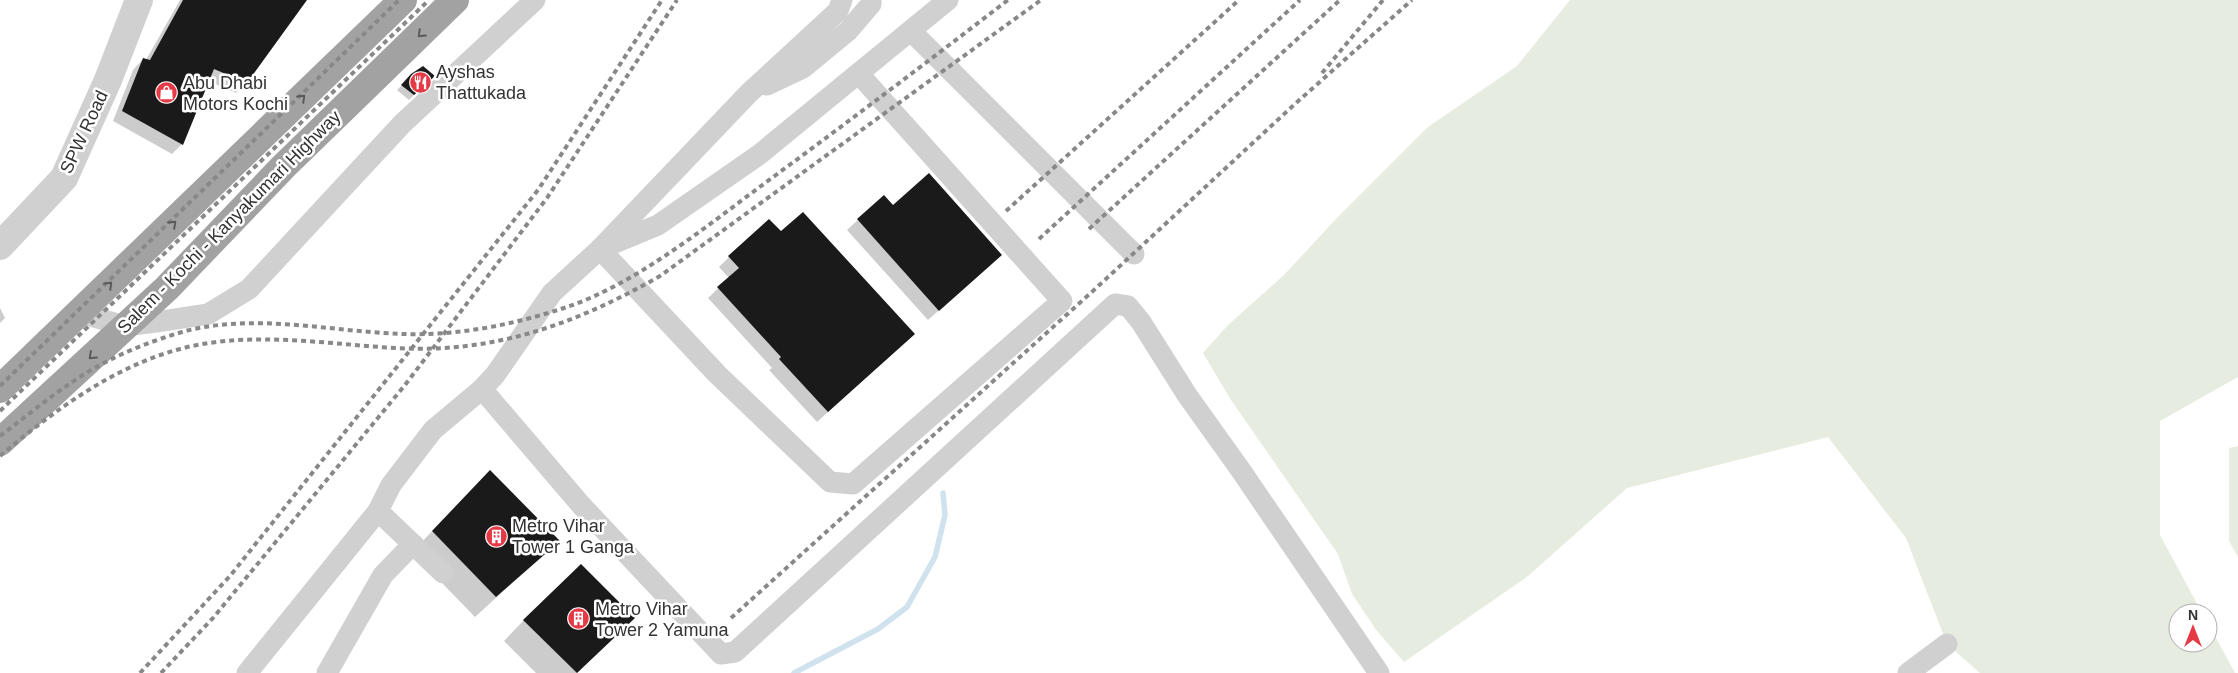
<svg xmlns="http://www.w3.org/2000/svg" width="2238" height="673" font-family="Helvetica,sans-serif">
<rect width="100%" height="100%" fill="#fff"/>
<g fill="#e6ecdf">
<polygon points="1570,0 2238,0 2238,377 2160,421 2160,535 2202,613 2178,613 2178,643 2208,643 2208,623 2235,673 1980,673 1947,644 1906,538 1828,437 1627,488 1528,576 1404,662 1377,631 1352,594 1338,554 1231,400 1203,353 1228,325 1284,275 1336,219 1428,127 1517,66"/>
<polygon points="2238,446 2238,557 2229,541 2229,448"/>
</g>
<g fill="#0003">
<polygon points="180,0 298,0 246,83 236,93 208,81 182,144 172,154 113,121 133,70 143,59 146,60"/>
<polygon points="412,75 433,76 409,100 397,90"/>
<polygon points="884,196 893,207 990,265 928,320 847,230"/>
<polygon points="781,233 903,344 817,422 769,370 772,368 708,298 729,278 719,267 729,257"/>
<polygon points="0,308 5,318 0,323"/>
<polygon points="470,492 558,541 475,617 412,552"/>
<polygon points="524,620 613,638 577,673 536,673 504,641"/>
</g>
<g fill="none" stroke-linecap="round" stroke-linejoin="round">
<polyline stroke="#cfe2ee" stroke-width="5.5" points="794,673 878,629 907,607 935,557 945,515 943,493"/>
</g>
<g fill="#1a1a1a">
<polygon points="183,0 307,0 247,83 214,69 183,145 122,111 143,58 150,60"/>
<polygon points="423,66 435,76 414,95 401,85 411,74"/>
<polygon points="929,173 1002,255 939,311 857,219 884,195 893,205"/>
<polygon points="803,212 915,334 828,412 779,359 781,357 717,287 739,268 728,256 769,219 781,231"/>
<polygon points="490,470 560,541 496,597 432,531"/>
<polygon points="581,564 635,618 577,673 523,620"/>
</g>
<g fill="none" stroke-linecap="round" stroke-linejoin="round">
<g stroke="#d0d0d0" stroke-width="21">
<polyline points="842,0 838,11 749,93 600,249 552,293 495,375 482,389 581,505 721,654 735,652 1115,304 1128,306 1141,322 1187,395 1242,472 1379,673"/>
<polyline points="911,31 1134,254"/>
<polyline points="859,74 1062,301 853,484 830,482 717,374 600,249 658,225 760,154 948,0"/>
<polyline points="767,85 803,68 848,31 871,4 871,0"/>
<polyline points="80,313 125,326 156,322 208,314 249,289 402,124 535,0"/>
<polyline points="443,573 378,511 391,485 433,430 482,389"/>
<polyline points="247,673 378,511"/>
<polyline points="327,673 383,575 413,544"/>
<polyline points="1908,673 1947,644"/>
</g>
<polyline stroke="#d0d0d0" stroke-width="28" points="0,246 64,178 108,80 139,0"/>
<g stroke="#a2a2a2" stroke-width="28">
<polyline points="0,389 403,0"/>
<polyline points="0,442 167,288 283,167 455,0"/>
</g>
<g stroke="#888" stroke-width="4" stroke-dasharray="5 4" stroke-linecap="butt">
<polyline points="1322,73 1383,0"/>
<polyline points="1006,211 1239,0"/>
<polyline points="1089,229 1340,0"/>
<polyline points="1039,239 1300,0"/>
<polyline points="0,386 399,0"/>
<polyline points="0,411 429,0"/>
<path d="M0,436C27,416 54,393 83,375C113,356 148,342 182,332C254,312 332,332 404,334C459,336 516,324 567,307C635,284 703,229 761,186C844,125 926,63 1008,0"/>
<path d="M0,456C56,409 119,362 192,346C259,332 327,344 395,348C493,354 576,324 660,276L1041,0"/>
<polyline points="731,618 1094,290 1296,103 1412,0"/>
<polyline points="140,673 230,576 538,190 662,0"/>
<polyline points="161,673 213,618 405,385 547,198 677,0"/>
</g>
</g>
<defs><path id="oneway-chevron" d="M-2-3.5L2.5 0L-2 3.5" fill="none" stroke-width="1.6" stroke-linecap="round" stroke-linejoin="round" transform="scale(1.25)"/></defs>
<g stroke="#5a5a5a">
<use href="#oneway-chevron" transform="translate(421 34) rotate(136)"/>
<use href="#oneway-chevron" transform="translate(302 98) rotate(-44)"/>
<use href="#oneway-chevron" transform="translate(173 224) rotate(-44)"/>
<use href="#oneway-chevron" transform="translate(109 285) rotate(-44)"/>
<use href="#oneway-chevron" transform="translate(92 356) rotate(137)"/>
</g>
<defs>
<symbol id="restaurant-disc" viewBox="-11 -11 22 22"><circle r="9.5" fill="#e63946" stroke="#fff"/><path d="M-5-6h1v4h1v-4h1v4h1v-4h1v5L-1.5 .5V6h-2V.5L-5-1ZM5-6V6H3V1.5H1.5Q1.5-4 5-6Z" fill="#fff"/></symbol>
<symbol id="shop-disc" viewBox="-11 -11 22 22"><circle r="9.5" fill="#e63946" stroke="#fff"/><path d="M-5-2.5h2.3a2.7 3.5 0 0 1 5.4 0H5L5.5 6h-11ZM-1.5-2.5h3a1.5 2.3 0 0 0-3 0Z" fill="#fff"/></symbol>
<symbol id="building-disc" viewBox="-11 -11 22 22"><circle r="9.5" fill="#e63946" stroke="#fff"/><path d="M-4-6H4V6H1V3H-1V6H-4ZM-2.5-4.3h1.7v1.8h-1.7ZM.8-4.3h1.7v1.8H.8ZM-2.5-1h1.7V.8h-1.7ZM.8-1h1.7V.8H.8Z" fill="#fff"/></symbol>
</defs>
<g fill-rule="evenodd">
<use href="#restaurant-disc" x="408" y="70" width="25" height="25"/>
<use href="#shop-disc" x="154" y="80" width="25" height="25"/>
<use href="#building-disc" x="484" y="524" width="25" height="25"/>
<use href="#building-disc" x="566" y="606" width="25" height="25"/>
</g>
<g text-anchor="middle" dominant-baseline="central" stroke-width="5" stroke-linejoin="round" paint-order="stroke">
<g font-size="18" fill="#333" stroke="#fff" text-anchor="start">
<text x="436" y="72">Ayshas<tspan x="436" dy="21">Thattukada</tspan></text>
<text x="183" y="83">Abu Dhabi<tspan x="183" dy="21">Motors Kochi</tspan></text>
<text x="512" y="526">Metro Vihar<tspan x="512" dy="21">Tower 1 Ganga</tspan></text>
<text x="595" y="609">Metro Vihar<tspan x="595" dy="21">Tower 2 Yamuna</tspan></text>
</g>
<g font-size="18" fill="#333" stroke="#fff">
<text transform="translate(84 132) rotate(-65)">SPW Road</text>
<text transform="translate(229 222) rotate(-45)">Salem - Kochi - Kanyakumari Highway</text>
</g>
</g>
<g transform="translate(2193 628)"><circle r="24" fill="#ffffff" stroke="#adadad"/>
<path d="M0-4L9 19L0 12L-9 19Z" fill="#e63946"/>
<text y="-8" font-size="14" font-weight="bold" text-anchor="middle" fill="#333333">N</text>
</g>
</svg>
